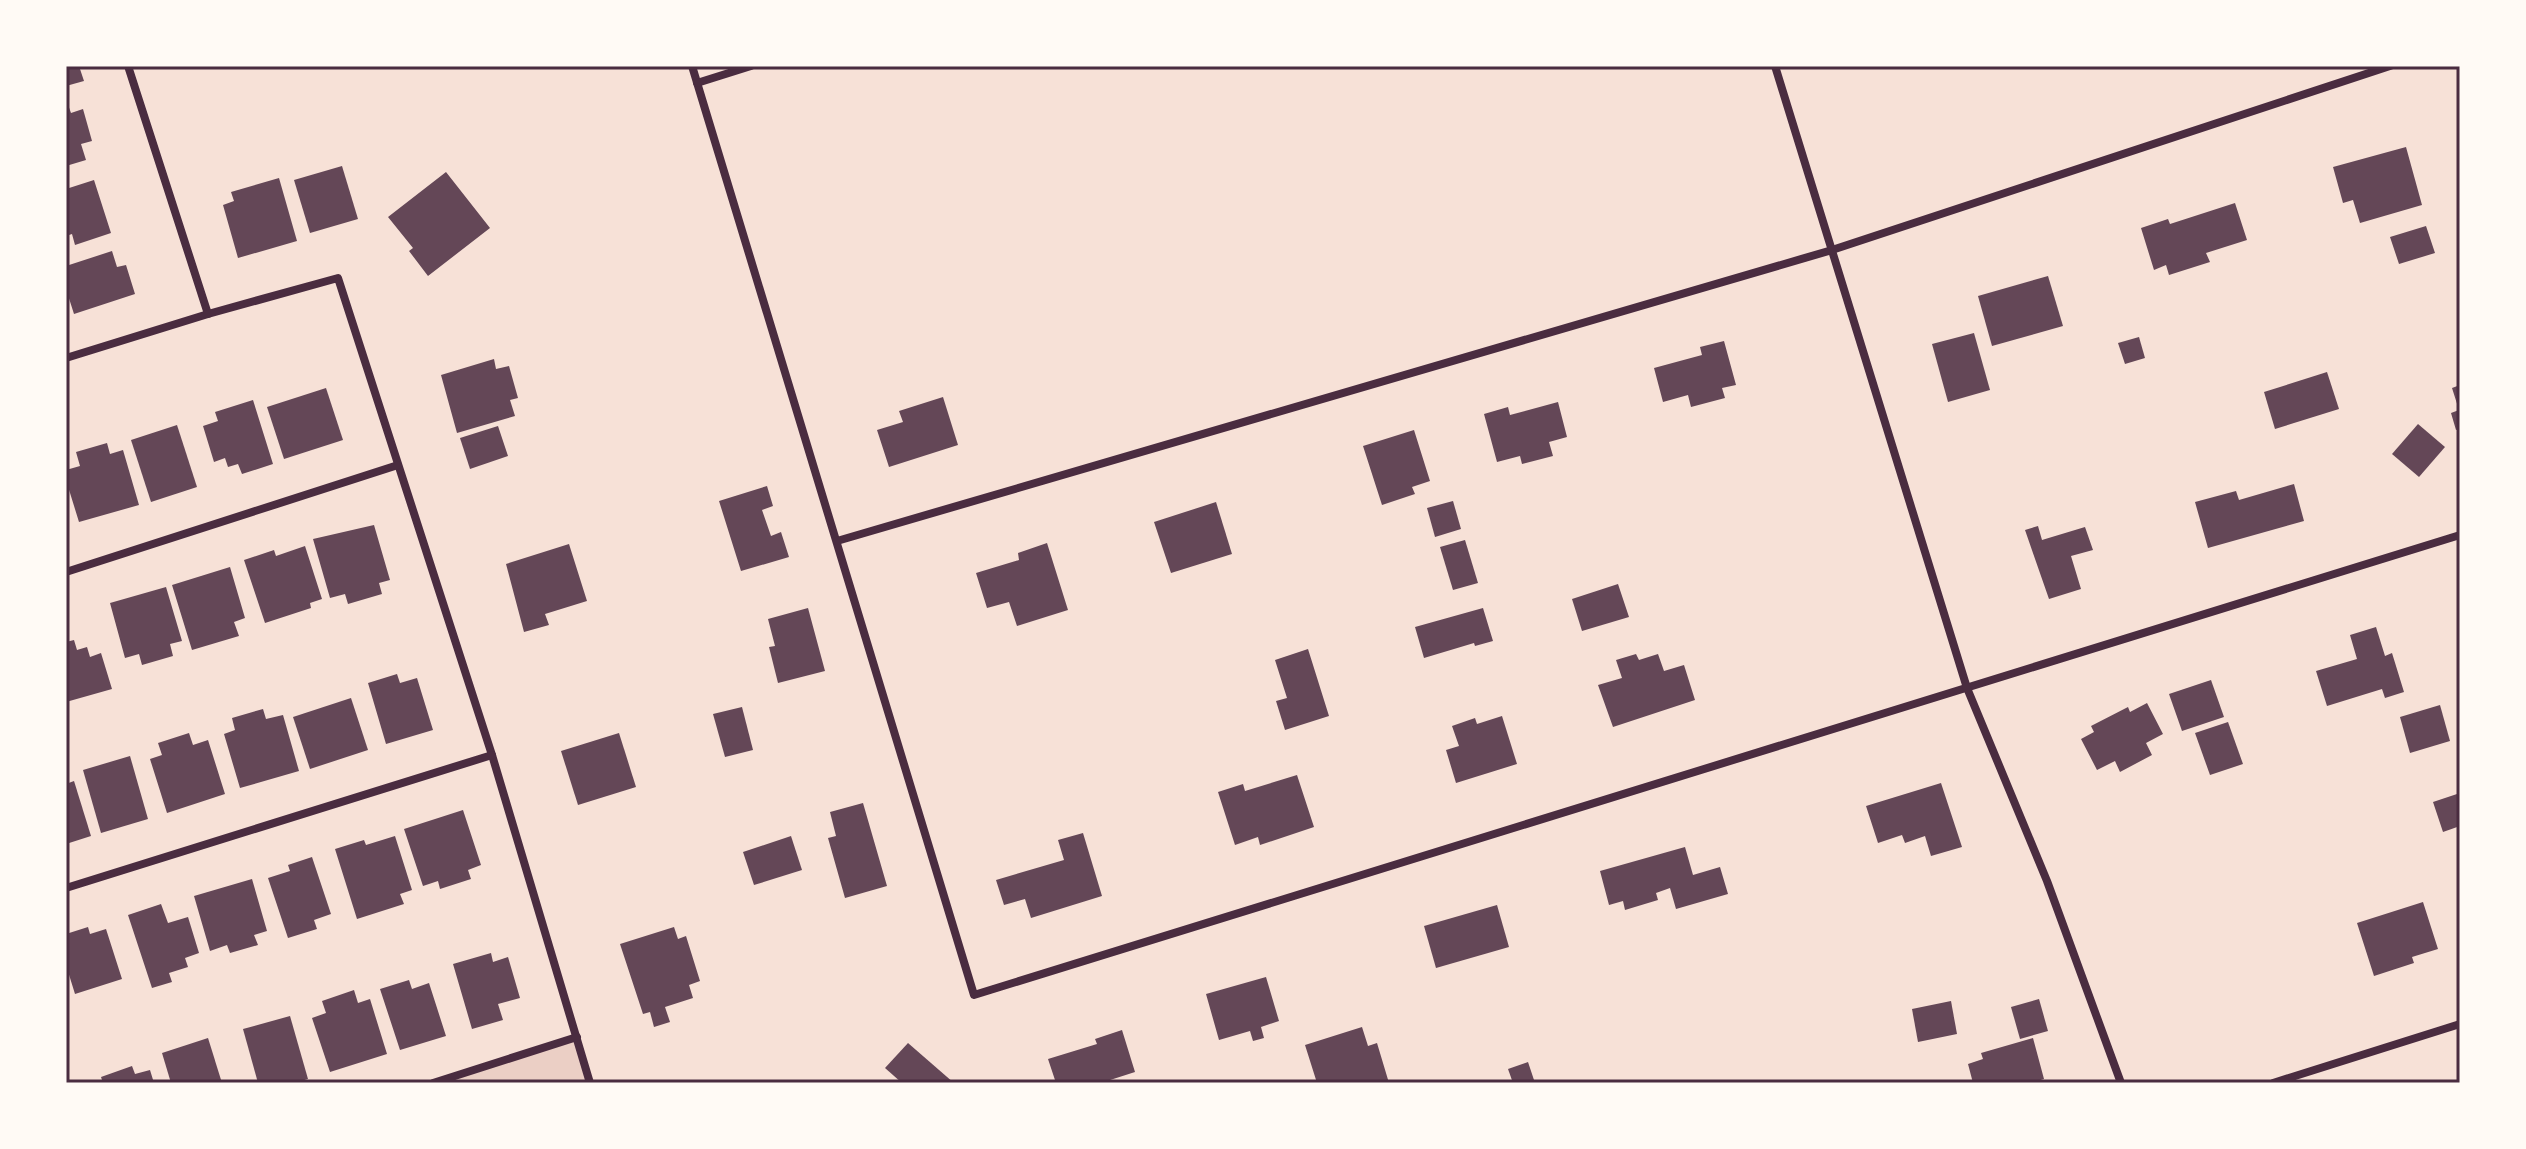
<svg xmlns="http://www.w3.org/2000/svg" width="2526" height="1149" font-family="Signika,sans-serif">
<rect width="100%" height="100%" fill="#f7e1d7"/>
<polygon fill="#ebcfc5" points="577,1037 590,1083 433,1083"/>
<g fill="#644757">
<polygon points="66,66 79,66 84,81 66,86"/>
<polygon points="66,99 71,113 83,109 92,141 81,144 86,160 66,166"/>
<polygon points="2406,147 2422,205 2360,223 2353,200 2343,203 2333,167"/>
<polygon points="342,166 358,219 310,233 294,180"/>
<polygon points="446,172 490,228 428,276 409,251 413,248 388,217"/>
<polygon points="279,178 297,241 238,258 223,205 234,201 231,192"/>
<polygon points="94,180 111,233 75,245 72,234 66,236 66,189"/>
<polygon points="2235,203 2247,240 2206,253 2210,262 2169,275 2166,265 2154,270 2141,228 2168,219 2170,224"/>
<polygon points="2426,226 2435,253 2399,264 2390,237"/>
<polygon points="112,251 117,267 126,265 135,294 74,314 66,289 66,266"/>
<polygon points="2048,276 2063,326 1992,346 1978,296"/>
<polygon points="1974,333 1990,390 1948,402 1932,344"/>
<polygon points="2139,337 2145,358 2125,364 2118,343"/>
<polygon points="1724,341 1736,385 1722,388 1725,398 1691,407 1688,395 1663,402 1654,368 1702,355 1700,347"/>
<polygon points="494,359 496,369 509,366 518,398 510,400 515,416 457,433 441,375"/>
<polygon points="2327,372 2339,409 2275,429 2264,392"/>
<polygon points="2460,385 2460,429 2456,430 2451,413 2459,410 2452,388"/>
<polygon points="326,388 343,440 284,459 267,407"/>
<polygon points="943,397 958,445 889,467 877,430 903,422 899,411"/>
<polygon points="253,400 273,464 242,474 238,464 228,467 225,458 214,462 203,426 218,421 215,412"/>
<polygon points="1558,402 1567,437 1549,442 1553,456 1522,464 1520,456 1497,462 1484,414 1508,407 1510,415"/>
<polygon points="2418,424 2445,447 2419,477 2392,454"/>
<polygon points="177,425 197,487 151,502 131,440"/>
<polygon points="498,426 508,456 470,469 460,438"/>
<polygon points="1414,430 1430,481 1412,487 1415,494 1382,505 1363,446"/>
<polygon points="107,443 110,454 123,450 139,505 79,522 66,480 66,470 80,466 76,452"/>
<polygon points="2294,484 2304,521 2208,548 2195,502 2236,491 2239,500"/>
<polygon points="767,486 773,506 762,510 771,536 781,532 789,557 741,571 719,501"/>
<polygon points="1453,501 1461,529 1435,537 1427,508"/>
<polygon points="1216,502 1232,554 1171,573 1154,522"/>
<polygon points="374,525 390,580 379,583 382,594 348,604 345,594 330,598 313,539"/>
<polygon points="2038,526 2042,540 2085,527 2093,550 2071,556 2081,589 2049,599 2025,530"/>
<polygon points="1465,540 1478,583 1453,590 1440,547"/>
<polygon points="1047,543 1068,610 1017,626 1009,602 987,608 976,573 1019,560 1018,553"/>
<polygon points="569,544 587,601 545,614 549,625 524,632 506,564"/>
<polygon points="305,546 322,599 310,603 311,608 265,623 244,560 274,550 276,556"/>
<polygon points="230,567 245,618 234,622 239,636 192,650 172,585"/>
<polygon points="1618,584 1629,617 1582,631 1572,599"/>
<polygon points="166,587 182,641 170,644 173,656 142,665 139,654 125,658 110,603"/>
<polygon points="808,608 825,671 778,683 769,647 775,646 768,619"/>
<polygon points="1483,608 1493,641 1475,646 1474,643 1424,658 1415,627"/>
<polygon points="2376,627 2385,656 2392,653 2404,692 2385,698 2382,689 2327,706 2316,671 2357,659 2350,635"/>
<polygon points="74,640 77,650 87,647 90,657 101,653 112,689 66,702 66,642"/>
<polygon points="1308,649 1329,716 1285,730 1276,701 1287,698 1275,660"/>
<polygon points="1636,654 1639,660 1658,654 1664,671 1684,665 1695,700 1613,727 1598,685 1622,678 1616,660"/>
<polygon points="397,674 400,683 417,678 433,730 386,744 368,683"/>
<polygon points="2211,680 2224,717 2182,731 2169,694"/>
<polygon points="351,698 368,750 310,769 293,717"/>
<polygon points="2147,703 2163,734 2146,743 2152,755 2120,772 2115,761 2097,770 2081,739 2094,732 2091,726 2128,707 2130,712"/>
<polygon points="2440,705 2450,741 2410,753 2400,717"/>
<polygon points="742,707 753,750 725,757 713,714"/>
<polygon points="263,709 266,719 283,715 299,771 240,788 224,734 235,730 232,718"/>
<polygon points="1502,716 1517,764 1456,783 1446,750 1459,746 1452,726 1475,718 1477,724"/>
<polygon points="2228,722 2243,764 2210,775 2195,733"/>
<polygon points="189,733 193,745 208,740 225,794 167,813 150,759 162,755 158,743"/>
<polygon points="619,733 636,787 578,805 561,751"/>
<polygon points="130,756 148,819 101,833 83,770"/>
<polygon points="1297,775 1314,827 1260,845 1258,837 1235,845 1218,792 1243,784 1245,791"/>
<polygon points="74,781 91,836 66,844 66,784"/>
<polygon points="1941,783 1962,847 1931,856 1925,836 1905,843 1902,835 1878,843 1866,806"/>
<polygon points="2460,793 2460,826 2443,832 2433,802"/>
<polygon points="863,803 887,886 845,898 828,838 836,836 830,812"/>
<polygon points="463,810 481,865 468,870 471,879 440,889 438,881 423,886 404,829"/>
<polygon points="1083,833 1102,896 1031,918 1025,899 1004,905 996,880 1064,860 1058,840"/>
<polygon points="395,836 412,890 400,894 404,904 357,919 335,849 364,840 366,845"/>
<polygon points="791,836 802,870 754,885 743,852"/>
<polygon points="1685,847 1693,875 1720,867 1728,894 1676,909 1670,888 1656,893 1658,900 1625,910 1623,901 1609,905 1600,871"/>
<polygon points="312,857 331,914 314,920 317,929 288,938 268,878 290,871 288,865"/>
<polygon points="252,879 267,931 254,935 258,945 230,953 227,945 210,951 194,896"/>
<polygon points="2423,902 2438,949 2412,957 2414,963 2374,976 2357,923"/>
<polygon points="161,904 168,923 188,917 199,953 185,958 188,967 169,973 172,982 152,988 128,915"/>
<polygon points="1497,905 1509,947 1436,968 1424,926"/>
<polygon points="88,927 90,934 106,929 122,979 75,994 66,965 66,934"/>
<polygon points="674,927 678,939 686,936 700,981 689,985 693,998 665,1007 670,1022 654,1027 650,1012 643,1014 620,944"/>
<polygon points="491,953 493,962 508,957 520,998 498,1004 503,1020 472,1029 453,964"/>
<polygon points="1266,977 1279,1021 1261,1027 1264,1038 1253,1041 1250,1031 1219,1040 1206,994"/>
<polygon points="409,980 412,989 429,983 446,1036 400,1050 380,989"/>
<polygon points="354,990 358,1003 370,999 387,1054 330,1072 312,1018 326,1013 322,1001"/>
<polygon points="2039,999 2048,1031 2020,1039 2011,1007"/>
<polygon points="1951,1001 1957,1034 1918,1042 1912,1009"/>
<polygon points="290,1016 308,1079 294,1083 258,1083 243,1029"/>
<polygon points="1362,1027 1368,1046 1377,1043 1389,1083 1317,1083 1305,1045"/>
<polygon points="1122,1030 1135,1072 1107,1081 1108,1083 1056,1083 1048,1059 1097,1044 1095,1039"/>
<polygon points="208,1038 222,1083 171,1083 162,1053"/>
<polygon points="2033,1038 2044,1079 2030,1083 1973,1083 1968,1064 1983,1059 1981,1053"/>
<polygon points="908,1043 954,1083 902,1083 885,1068"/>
<polygon points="1528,1062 1535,1083 1513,1083 1508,1069"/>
<polygon points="132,1066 135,1074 150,1070 154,1083 103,1083 101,1077"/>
</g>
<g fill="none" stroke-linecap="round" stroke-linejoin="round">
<g stroke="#4a2c40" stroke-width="8">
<polyline points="128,66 208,314"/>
<polyline points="692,66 974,995 2460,535"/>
<polyline points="1775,66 1967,688 2047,881 2121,1083"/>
<polyline points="697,83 751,66"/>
<polyline points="66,358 208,314 338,278 492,755 590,1083"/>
<polyline points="837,541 1832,250 2390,66"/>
<polyline points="66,572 398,465"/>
<polyline points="66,888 492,755"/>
<polyline points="433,1083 577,1037"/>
<polyline points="2273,1083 2460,1024"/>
</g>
</g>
<rect width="2526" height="1149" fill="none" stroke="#fffaf5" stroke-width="136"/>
<rect x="68" y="68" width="2390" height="1013" fill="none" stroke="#4a2c40" stroke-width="3"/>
</svg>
